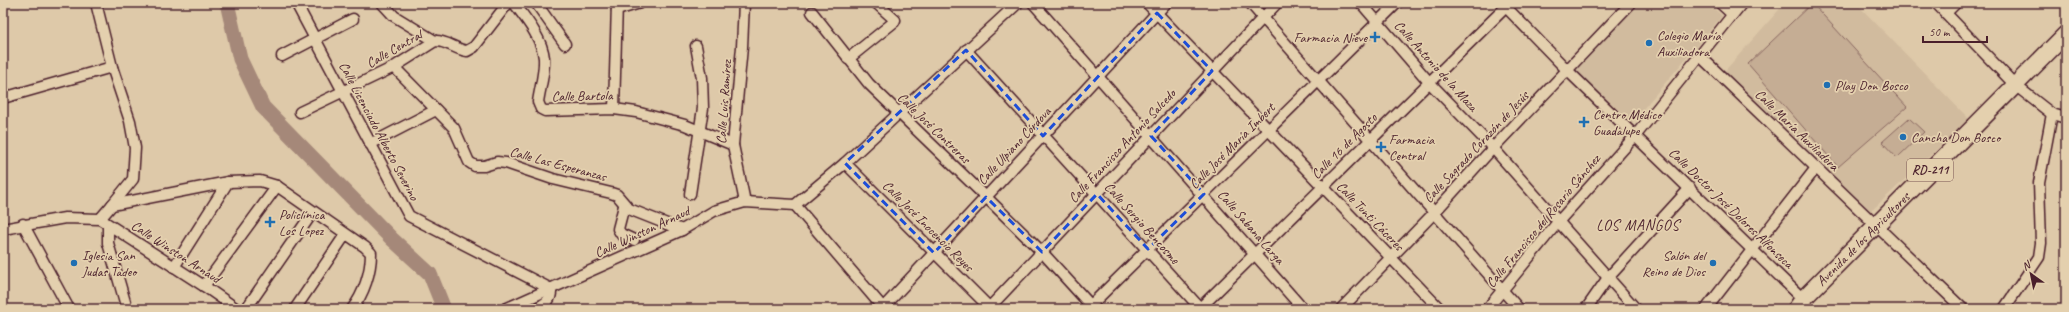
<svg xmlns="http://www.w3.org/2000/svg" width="2069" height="312" font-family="Caveat,sans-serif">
<rect width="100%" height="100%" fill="#dec9a9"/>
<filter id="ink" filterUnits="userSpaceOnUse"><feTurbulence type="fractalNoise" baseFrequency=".025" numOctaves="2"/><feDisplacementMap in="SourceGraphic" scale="8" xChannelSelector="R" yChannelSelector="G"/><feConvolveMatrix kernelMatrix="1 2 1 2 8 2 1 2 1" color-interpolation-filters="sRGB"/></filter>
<g filter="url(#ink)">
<g fill="#d1bb9e">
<polygon points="1635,3 1708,3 1722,16 1632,122 1574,70"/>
<polygon points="1785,3 1856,3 1969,119 1870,212 1723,73"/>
</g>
<g fill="#c5ad94" stroke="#886660">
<polygon points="1812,3 1907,107 1838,167 1748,64"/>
<polygon points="1909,118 1924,132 1897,158 1882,142"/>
</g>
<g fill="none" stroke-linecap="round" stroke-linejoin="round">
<polyline stroke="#a58879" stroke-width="15" points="227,3 240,59 263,107 392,239 430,274 444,309"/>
<defs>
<g id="minor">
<polyline points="96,3 112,67 130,121 135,148 133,179 112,205"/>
<path d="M296,3L409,216L551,289C552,301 545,303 536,309"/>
<polyline points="382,3 394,16 435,41"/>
<path d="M514,3C526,19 542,38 544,58C545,72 540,88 538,102L541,109L545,111L614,109L636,112L685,125L733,145"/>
<polyline points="536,3 565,44"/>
<polyline points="744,3 742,47 733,145 745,202"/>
<polyline points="1033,3 1303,309"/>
<polyline points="1147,3 1440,309"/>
<polyline points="1250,3 1519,309"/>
<polyline points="1361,3 1429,82 1493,148 1636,309"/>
<polyline points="1502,3 1567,70 1803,299"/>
<polyline points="1720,3 1732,14"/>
<polyline points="1936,3 2015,85 2052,114 2066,118"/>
<polyline points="617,10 640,3"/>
<polyline points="812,12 869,84 986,197 1042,252 1094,309"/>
<polyline points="1946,13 1956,3"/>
<polyline points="966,50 1201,309"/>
<polyline points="282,56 353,19"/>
<polyline points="1700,56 1963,309"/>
<polyline points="848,59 894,22 895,20 876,3"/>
<polyline points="394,67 454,128 469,162 475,166 484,166 497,162 506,163 553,179 611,193 617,195 629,209 682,230"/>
<polyline points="3,98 112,67"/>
<polyline points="614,109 617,3"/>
<path d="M300,112L394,67L435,41C446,40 456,50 467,51L474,47L508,3"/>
<polyline points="370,144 436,110"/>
<polyline points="845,163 991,309"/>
<polyline points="690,194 703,108 702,78 696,46"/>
<polyline points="795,205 845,163 1018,3"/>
<polyline points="795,205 884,309"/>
<polyline points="624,206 618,229 621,234 634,240"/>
<polyline points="100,219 204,286 237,309"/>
<polyline points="23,224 69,309"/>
<polyline points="108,225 108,243 127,309"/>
<path d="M3,229L65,218L100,219L112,205L228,182L260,181L277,186L365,247L371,253C371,272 364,294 352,309"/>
<polyline points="174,267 228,182"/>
<polyline points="204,286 277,186"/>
<polyline points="246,309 313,212"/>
<polyline points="295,309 345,235"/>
<polyline points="505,309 682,230 714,211 745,202 795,205"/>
<polyline points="882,309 1166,3"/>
<polyline points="988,309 1277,3"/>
<polyline points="1087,309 1397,3"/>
<polyline points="1199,309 1510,3"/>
<polyline points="1341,309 1434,213 1493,148 1631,3"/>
<polyline points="1487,309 1558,222 1636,135 1742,3"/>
<polyline points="1586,309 1607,279 1690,188"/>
<polyline points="1706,309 1816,168"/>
<polyline points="2004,309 2039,257 2041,243 2039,183 2052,114"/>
</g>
<g id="primary">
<path id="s1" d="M1796,309L1803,299L2066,34"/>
</g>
</defs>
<use href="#minor" stroke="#4a1f2b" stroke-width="13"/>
<use href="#primary" stroke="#4a1f2b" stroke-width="19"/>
<use href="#minor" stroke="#e4d0ae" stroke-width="10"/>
<use href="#primary" stroke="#e4d0ae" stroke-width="16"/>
</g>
</g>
<path fill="none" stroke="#1d4ed8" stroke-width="3" stroke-dasharray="8 5" stroke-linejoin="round" d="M1157,13L1212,71L1151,136L1204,194L1148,249L1097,194L1042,252L986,197L934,253L845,163L966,50L1043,136Z"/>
<g fill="#1f6fb2" stroke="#e4d0ae" stroke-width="1.5">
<path d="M1373 31h4v4h4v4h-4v4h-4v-4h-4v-4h4z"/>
<circle cx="1649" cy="43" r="4"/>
<circle cx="1827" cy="85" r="4"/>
<path d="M1582 116h4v4h4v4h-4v4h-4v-4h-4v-4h4z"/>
<circle cx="1903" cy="137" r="4"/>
<path d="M1379 141h4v4h4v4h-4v4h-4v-4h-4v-4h4z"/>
<path d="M268 216h4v4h4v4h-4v4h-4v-4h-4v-4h4z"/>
<circle cx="74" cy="263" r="4"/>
<circle cx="1713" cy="263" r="4"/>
</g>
<g text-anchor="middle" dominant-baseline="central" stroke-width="3.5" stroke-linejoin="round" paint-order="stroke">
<rect fill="#e4d0ae" stroke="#785452" stroke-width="1" x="1907" y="159" width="46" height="22" rx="3"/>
<g font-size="13" font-weight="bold" fill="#4a1f2b">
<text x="1930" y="170">RD-211</text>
</g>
<g font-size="14" fill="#4a1f2b" stroke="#e4d0ae" text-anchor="start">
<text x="1657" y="35">Colegio María<tspan x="1657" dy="16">Auxiliadora</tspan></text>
<text x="1367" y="37" text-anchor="end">Farmacia Nieve</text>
<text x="1835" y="85">Play Don Bosco</text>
<text x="1593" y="114">Centro Médico<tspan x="1593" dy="16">Guadalupe</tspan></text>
<text x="1911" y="137">Cancha Don Bosco</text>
<text x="1389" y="139">Farmacia<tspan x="1389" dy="16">Central</tspan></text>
<text x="279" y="214">Policlínica<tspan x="279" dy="16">Los Lopez</tspan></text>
<text x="82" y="255">Iglesia San<tspan x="82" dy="16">Judas Tadeo</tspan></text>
<text x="1705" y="255" text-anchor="end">Salón del<tspan x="1705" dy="16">Reino de Dios</tspan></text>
</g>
<g font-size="14" fill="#4a1f2b" stroke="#e4d0ae">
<text transform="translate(394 49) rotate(-30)">Calle Central</text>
<text transform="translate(1436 66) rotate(48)">Calle Antonio de la Maza</text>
<text transform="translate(582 96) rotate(-1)">Calle Bartola</text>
<text transform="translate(724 102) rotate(-86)">Calle Luis Ramírez</text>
<text transform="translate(934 128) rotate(44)">Calle José Contreras</text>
<text transform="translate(1797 130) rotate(44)">Calle María Auxiliadora</text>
<text transform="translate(379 131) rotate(62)">Calle Licenciado Alberto Severino</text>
<text transform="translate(1014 146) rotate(-47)">Calle Ulpiano Córdova</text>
<text transform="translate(1122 146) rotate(-47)">Calle Francisco Antonio Salcedo</text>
<text transform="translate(1232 146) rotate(-45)">Calle José María Imbert</text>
<text transform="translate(1344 146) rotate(-45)">Calle 16 de Agosto</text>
<text transform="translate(1476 147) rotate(-47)">Calle Sagrado Corazón de Jesús</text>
<text transform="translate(558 164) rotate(15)">Calle Las Esperanzas</text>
<text transform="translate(1731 208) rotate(44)">Calle Doctor José Dolores Alfonseca</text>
<text transform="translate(1370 216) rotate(46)">Calle Tunti Cáceres</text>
<text transform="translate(1543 221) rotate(-50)">Calle Francisco del Rosario Sánchez</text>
<text transform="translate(1142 223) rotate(48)">Calle Sergio Bencosme</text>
<text transform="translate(928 226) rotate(45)">Calle José Inocencio Reyes</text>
<text transform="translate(1251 227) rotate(49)">Calle Sabana Larga</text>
<text transform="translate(642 232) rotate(-25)">Calle Winston Arnaud</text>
<text stroke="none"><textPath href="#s1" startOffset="97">Avenida de los Agricultores</textPath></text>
<text transform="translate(176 252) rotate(33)">Calle Winston Arnaud</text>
</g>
<g font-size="15" letter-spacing="1" fill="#4a1f2b" stroke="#e4d0ae">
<text x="1638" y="225">LOS MANGOS</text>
</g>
</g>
<rect width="2069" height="312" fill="none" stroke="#e4d0ae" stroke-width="16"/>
<rect x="8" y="8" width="2053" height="296" fill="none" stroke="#4a1f2b" stroke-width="1.5" filter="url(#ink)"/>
<g transform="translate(2031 274) rotate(327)" stroke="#e4d0ae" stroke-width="3" paint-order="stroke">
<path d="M0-3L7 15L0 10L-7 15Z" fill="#4a1f2b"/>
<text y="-6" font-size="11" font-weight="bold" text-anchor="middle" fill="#4a1f2b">N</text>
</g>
<path d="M1923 36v6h64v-6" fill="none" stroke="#4a1f2b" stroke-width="2"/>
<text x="1929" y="36" font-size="12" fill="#4a1f2b" stroke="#e4d0ae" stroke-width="3" paint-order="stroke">50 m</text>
</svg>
